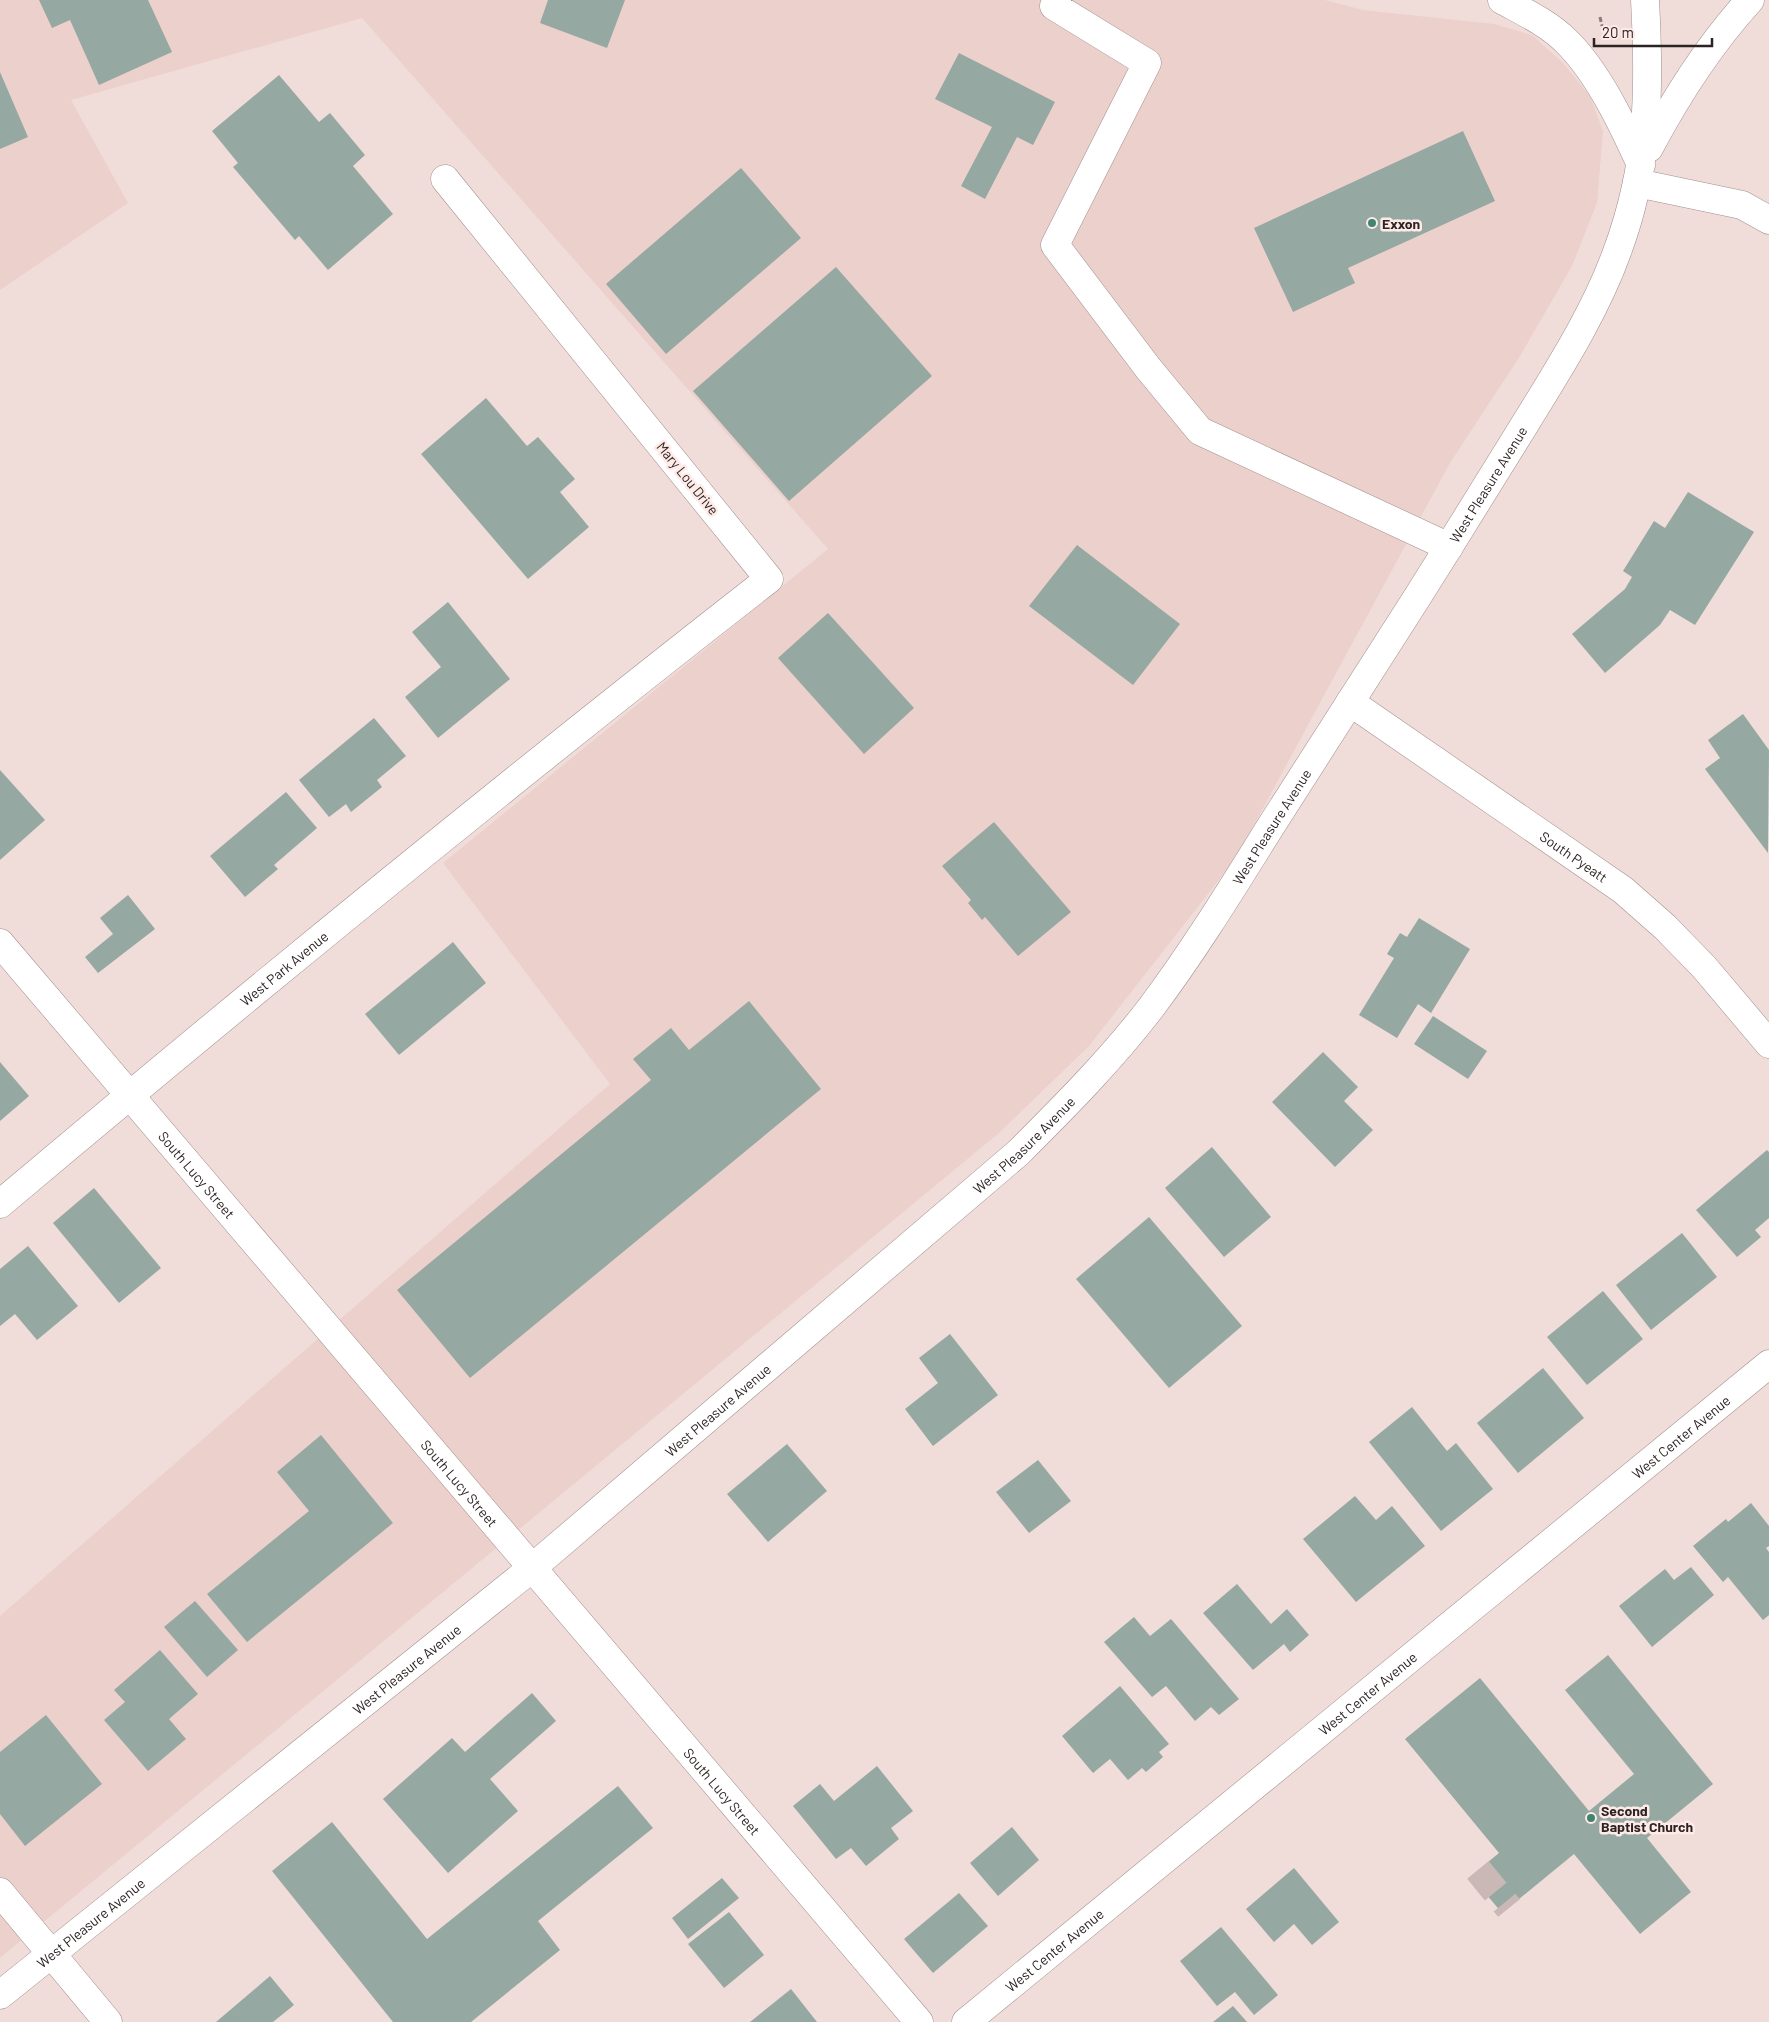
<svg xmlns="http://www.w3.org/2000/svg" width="1769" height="2022" font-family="Barlow,sans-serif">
<rect width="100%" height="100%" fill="#f0ddda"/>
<polygon fill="#ecd0cc" points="0,0 1325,0 1363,10 1494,24 1532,35 1563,63 1590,96 1603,131 1597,203 1572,266 1520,356 1450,463 1236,858 1089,1046 999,1133 0,1958 0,1616 610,1084 443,863 828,549 362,18 71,100 128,203 0,290"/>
<g fill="#95a8a2">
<polygon points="39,0 148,0 172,52 99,85 70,20 52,28"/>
<polygon points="548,0 625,0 607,48 540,23"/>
<polygon points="959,53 1055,102 1033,145 1017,137 985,199 961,186 992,127 935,99"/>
<polygon points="0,72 28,137 0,149"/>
<polygon points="279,75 319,122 330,113 365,155 353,166 393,214 328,270 299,236 295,240 233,167 238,163 212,131"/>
<polygon points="1463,131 1495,201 1348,268 1355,283 1293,312 1254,228"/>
<polygon points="741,168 801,238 666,354 606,284"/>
<polygon points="836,267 932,376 789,501 693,391"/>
<polygon points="486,398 527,446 538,437 575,479 560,492 589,527 528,579 421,454"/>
<polygon points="1688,492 1754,532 1695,625 1670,610 1660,625 1605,673 1572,634 1625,589 1632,577 1623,571 1654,521 1665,528"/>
<polygon points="1077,545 1180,624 1133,685 1029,606"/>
<polygon points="448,602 510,679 438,738 405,697 441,667 412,632"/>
<polygon points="828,613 914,708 864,754 778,658"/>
<polygon points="1743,714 1769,750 1768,853 1705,769 1720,758 1708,740"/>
<polygon points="374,718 406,756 377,780 382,787 351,812 346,804 329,817 299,780"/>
<polygon points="0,770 45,820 0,860"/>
<polygon points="286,792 317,828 274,865 278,869 245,897 210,856"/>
<polygon points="994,822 1071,912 1018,956 985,917 982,920 968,903 971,900 942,866"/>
<polygon points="128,895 155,929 98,973 85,957 113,934 100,918"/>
<polygon points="1419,918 1470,949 1431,1013 1418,1004 1397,1038 1359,1015 1394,958 1387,954 1400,933 1407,937"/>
<polygon points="453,942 486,983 399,1055 365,1014"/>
<polygon points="749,1001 821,1089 470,1378 397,1290 651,1080 633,1059 671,1028 689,1050"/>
<polygon points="1433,1016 1487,1051 1468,1079 1414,1044"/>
<polygon points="1323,1052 1358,1087 1344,1101 1373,1130 1335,1167 1272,1102"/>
<polygon points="0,1062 29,1096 0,1121"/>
<polygon points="1212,1147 1271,1217 1224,1257 1165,1188"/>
<polygon points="1767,1150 1769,1152 1769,1218 1755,1230 1761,1237 1737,1257 1696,1210"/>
<polygon points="94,1188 161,1268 119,1303 53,1223"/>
<polygon points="1149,1217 1242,1326 1169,1388 1076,1279"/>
<polygon points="1682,1233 1717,1277 1651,1330 1616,1285"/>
<polygon points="28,1246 78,1306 37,1340 15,1314 0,1326 0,1269"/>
<polygon points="1603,1291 1643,1339 1587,1385 1547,1337"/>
<polygon points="950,1334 998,1395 933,1446 905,1409 938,1383 919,1358"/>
<polygon points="1543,1368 1584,1418 1518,1473 1477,1423"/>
<polygon points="1412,1407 1447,1451 1456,1443 1493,1489 1441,1531 1369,1442"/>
<polygon points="321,1435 393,1523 247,1642 207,1594 309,1511 277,1472"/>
<polygon points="787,1444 827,1491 768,1542 727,1494"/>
<polygon points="1038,1460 1071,1501 1029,1533 996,1492"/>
<polygon points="1355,1496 1376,1520 1392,1506 1425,1546 1356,1602 1303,1539"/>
<polygon points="1751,1503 1769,1526 1769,1546 1766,1548 1769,1552 1769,1615 1763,1620 1728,1577 1723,1582 1693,1546 1726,1519 1728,1522"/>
<polygon points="1691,1567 1714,1595 1652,1647 1619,1606 1665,1569 1674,1580"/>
<polygon points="1237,1584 1271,1624 1287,1609 1309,1635 1290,1652 1284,1644 1253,1670 1203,1613"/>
<polygon points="195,1601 238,1650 207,1677 164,1627"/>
<polygon points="1134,1617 1150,1636 1171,1619 1239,1699 1219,1715 1211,1707 1195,1721 1166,1686 1152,1697 1104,1642"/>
<polygon points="160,1650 198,1694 169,1719 186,1739 148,1771 104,1720 125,1702 114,1690"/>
<polygon points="1608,1655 1713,1784 1647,1838 1691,1892 1640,1934 1574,1854 1502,1913 1471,1876 1499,1853 1405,1739 1480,1678 1589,1811 1634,1774 1565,1690"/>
<polygon points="1120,1686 1169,1744 1159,1752 1163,1757 1146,1772 1142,1768 1128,1780 1110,1759 1093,1773 1062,1736"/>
<polygon points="532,1693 556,1721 490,1779 518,1811 448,1873 383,1799 452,1738 465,1752"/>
<polygon points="46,1715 102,1784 25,1846 0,1814 0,1752"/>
<polygon points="877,1766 913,1811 891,1828 899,1839 866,1866 851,1848 836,1859 793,1806 820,1784 834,1801"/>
<polygon points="618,1786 653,1828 538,1921 560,1950 471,2022 393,2022 272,1871 332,1822 427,1939"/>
<polygon points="1012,1827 1039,1860 998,1896 970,1863"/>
<polygon points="1294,1868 1339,1922 1312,1945 1294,1924 1274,1942 1246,1909"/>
<polygon points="722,1878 739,1898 688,1939 672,1918"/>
<polygon points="959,1893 988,1926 933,1973 904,1939"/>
<polygon points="729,1912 764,1955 724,1988 688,1944"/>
<polygon points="1221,1927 1278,1995 1254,2015 1235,1992 1217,2006 1180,1961"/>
<polygon points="270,1976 294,2005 273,2022 216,2022"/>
<polygon points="791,1989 817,2022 750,2022"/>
<polygon points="1233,2006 1247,2022 1213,2022"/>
</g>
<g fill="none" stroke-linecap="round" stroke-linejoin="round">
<polyline stroke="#c9b8b5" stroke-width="28" stroke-dasharray="28 14" stroke-linecap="butt" points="1478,1870 1509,1908"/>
<defs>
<g id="minor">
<polyline points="1057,0 1054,6 1147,63 1055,245 1148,368 1200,431 1449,547"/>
<path d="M1502,0C1524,12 1548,23 1566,41C1598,72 1623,125 1641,165"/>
<path d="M1649,148C1677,95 1710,44 1750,0"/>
<polyline points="1637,183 1742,205 1769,220"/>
<path id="s1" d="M1350,702L1623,890L1665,927L1704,967L1769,1044"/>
<path id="s2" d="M0,943L919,2022"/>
<path id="s3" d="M0,1204C253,991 509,782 769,579L445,179"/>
<polyline points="0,1892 108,2022"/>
<path id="s4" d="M0,1995L532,1568L1018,1153C1064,1107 1110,1061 1150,1009C1193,952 1231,890 1269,829C1319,752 1368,674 1418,596C1454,539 1489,482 1525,424C1558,370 1595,313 1617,252C1649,166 1650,91 1645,0"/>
<path id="s5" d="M966,2022L1769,1364"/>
</g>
</defs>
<use href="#minor" stroke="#a28f8d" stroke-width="29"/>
<polyline stroke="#887b79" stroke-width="3" stroke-dasharray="5 2.5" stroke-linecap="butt" points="1600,17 1602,26"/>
<use href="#minor" stroke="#fff" stroke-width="28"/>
</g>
<g fill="#428374" stroke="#feeae7" stroke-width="2">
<circle cx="1372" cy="223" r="5"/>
<circle cx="1591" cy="1818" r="5"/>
</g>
<g text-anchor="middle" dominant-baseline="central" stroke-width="5" stroke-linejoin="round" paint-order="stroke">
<g font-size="14" font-weight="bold" fill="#2c2423" stroke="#feeae7" text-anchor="start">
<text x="1382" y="223">Exxon</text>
<text x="1601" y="1810">Second<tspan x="1601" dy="16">Baptist Church</tspan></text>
</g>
<g font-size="14" fill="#2c2423" stroke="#feeae7">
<text transform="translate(688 478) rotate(51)">Mary Lou Drive</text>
<text stroke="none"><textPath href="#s4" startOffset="2141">West Pleasure Avenue</textPath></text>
<text stroke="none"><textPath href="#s4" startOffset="1736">West Pleasure Avenue</textPath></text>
<text stroke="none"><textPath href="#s1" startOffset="272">South Pyeatt</textPath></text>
<text stroke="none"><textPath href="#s3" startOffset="369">West Park Avenue</textPath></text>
<text stroke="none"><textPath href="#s4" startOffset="1331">West Pleasure Avenue</textPath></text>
<text stroke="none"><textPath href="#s2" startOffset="304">South Lucy Street</textPath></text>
<text stroke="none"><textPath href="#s4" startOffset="926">West Pleasure Avenue</textPath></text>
<text stroke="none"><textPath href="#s5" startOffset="924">West Center Avenue</textPath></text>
<text stroke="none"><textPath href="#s2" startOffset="709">South Lucy Street</textPath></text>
<text stroke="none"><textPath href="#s4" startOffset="521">West Pleasure Avenue</textPath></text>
<text stroke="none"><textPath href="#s5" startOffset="519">West Center Avenue</textPath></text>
<text stroke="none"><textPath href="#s2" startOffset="1114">South Lucy Street</textPath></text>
<text stroke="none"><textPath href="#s4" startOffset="116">West Pleasure Avenue</textPath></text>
<text stroke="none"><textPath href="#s5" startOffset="114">West Center Avenue</textPath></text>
</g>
</g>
<path d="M1594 38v8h118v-8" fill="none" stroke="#2c2423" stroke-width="2.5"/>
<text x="1602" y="38" font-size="15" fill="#2c2423" stroke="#feeae7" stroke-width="4" paint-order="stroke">20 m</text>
</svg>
